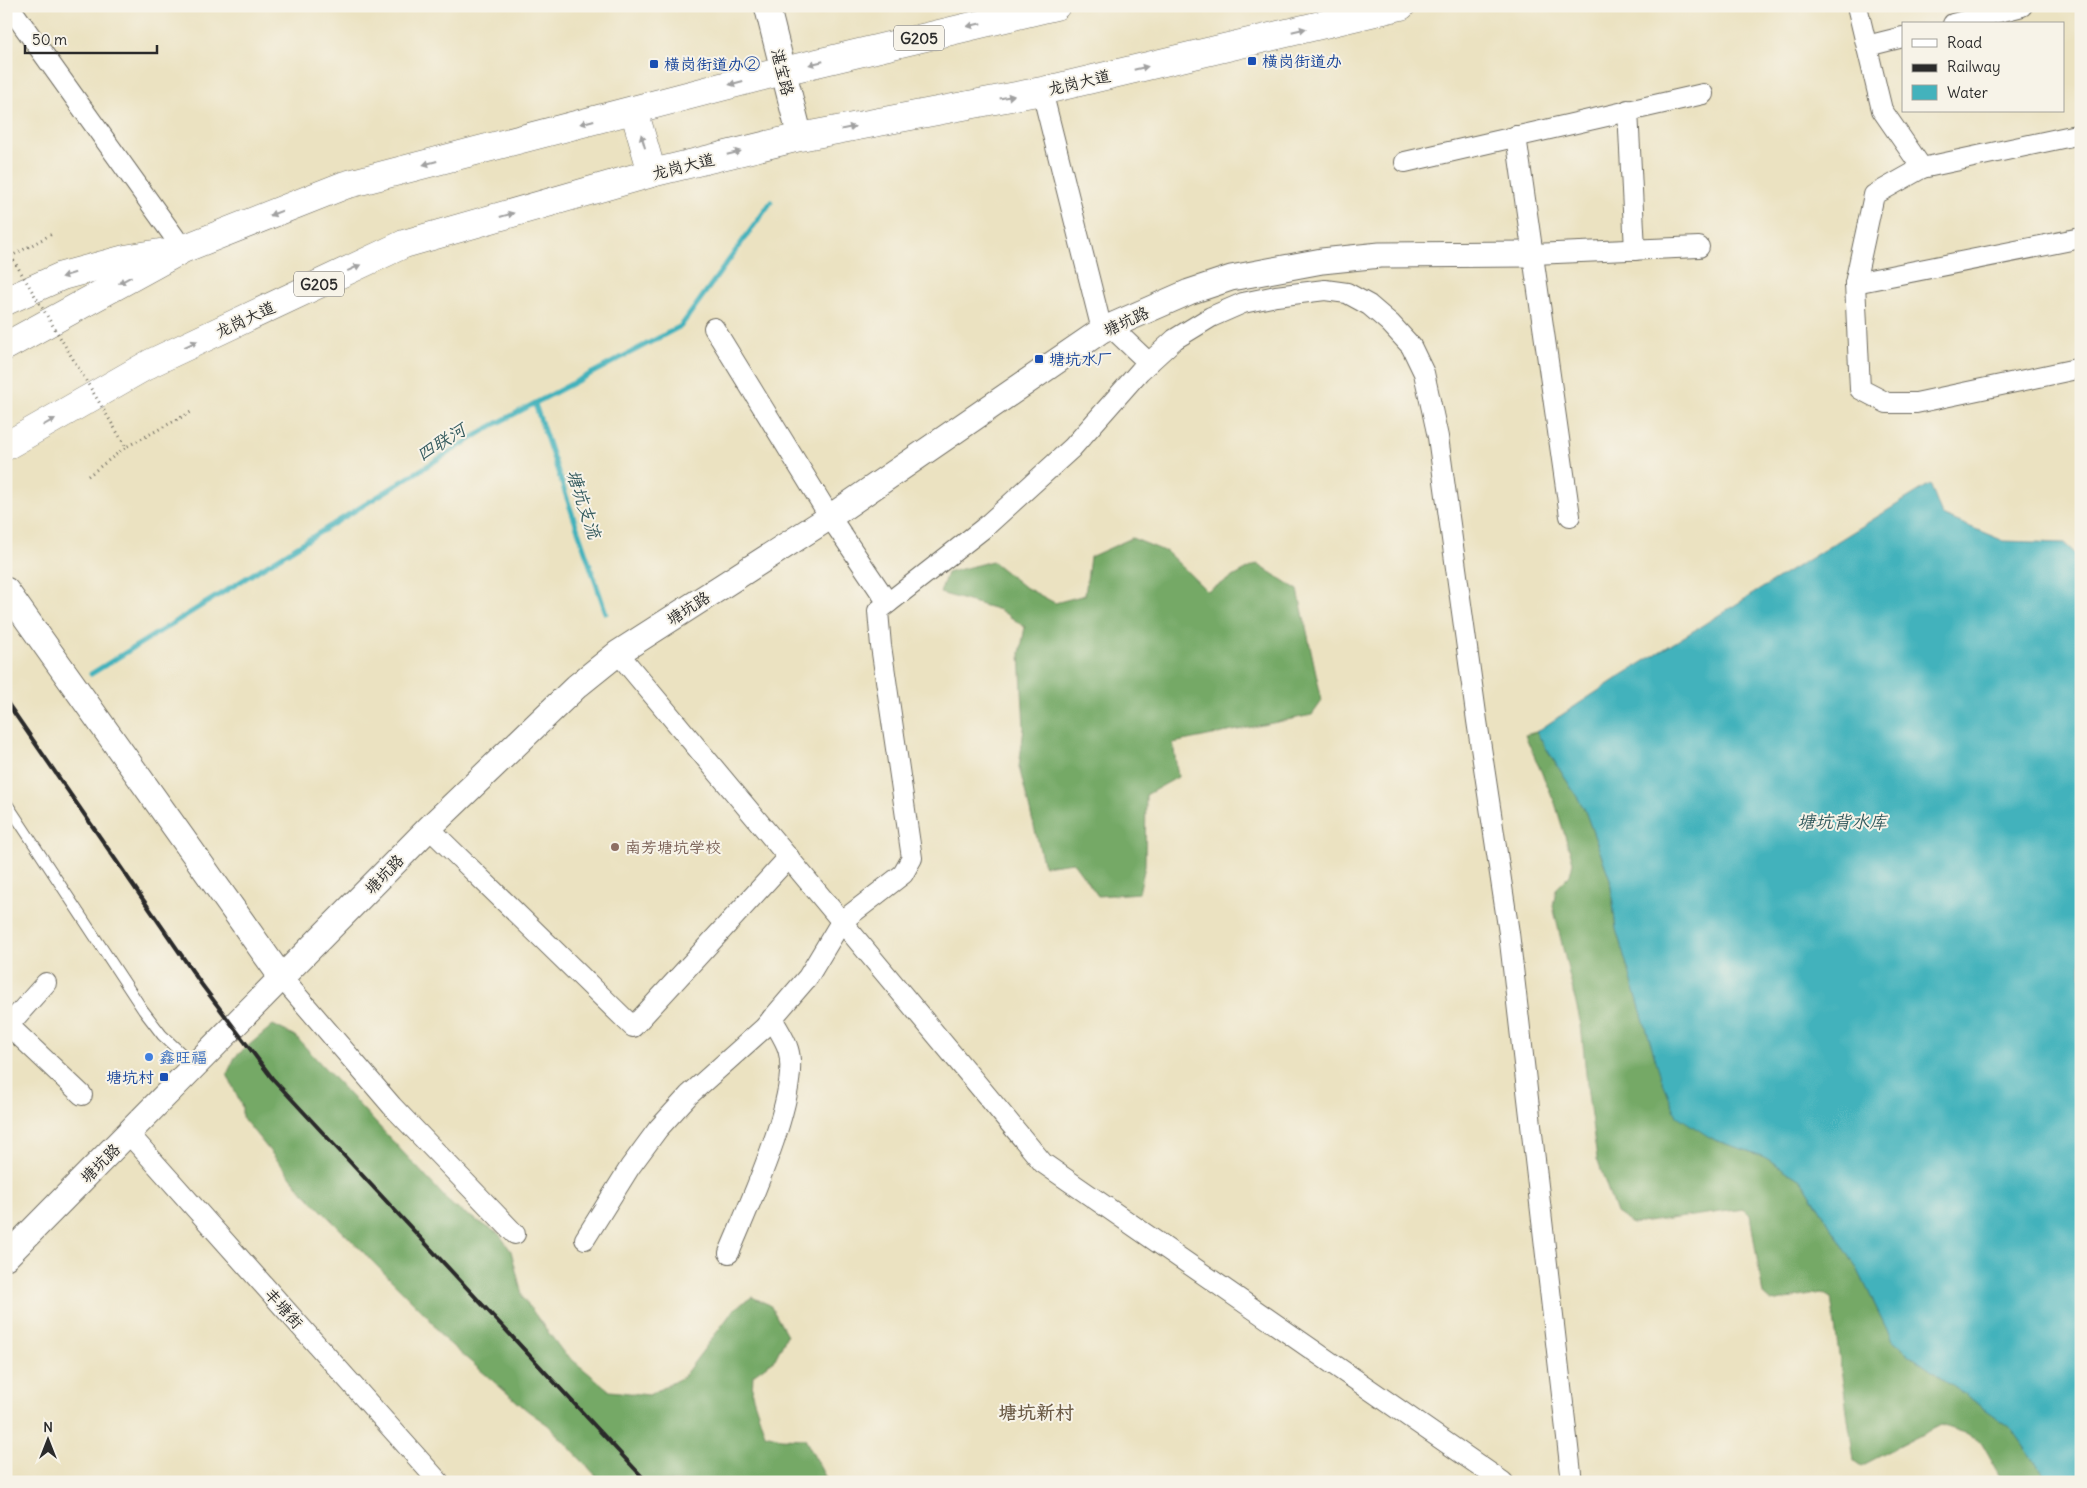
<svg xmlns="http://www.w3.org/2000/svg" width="2087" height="1488" font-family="Delius,'LXGW WenKai TC',sans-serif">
<rect width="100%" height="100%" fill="#f7f3e8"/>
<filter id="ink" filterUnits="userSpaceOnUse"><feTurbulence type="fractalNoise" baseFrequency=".02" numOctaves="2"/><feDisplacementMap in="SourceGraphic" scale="10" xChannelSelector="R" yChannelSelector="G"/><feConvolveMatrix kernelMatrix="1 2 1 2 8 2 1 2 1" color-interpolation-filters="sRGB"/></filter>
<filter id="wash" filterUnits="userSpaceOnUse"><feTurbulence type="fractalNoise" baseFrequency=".0096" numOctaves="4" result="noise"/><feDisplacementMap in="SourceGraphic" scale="20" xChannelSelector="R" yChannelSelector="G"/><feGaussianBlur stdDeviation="1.12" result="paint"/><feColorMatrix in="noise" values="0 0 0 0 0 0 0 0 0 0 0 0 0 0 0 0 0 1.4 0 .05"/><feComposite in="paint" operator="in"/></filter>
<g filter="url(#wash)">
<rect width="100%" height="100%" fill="#ebe2c1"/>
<g fill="#74a966" stroke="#506a48">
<polygon points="1132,538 1167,552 1207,591 1257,564 1298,590 1322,701 1312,715 1173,743 1178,777 1146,795 1145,866 1139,893 1098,896 1073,862 1044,866 1019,767 1024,728 1020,653 1025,627 1000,610 940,593 947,573 992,561 1023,586 1055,603 1085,595 1090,557"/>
<polygon points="1536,732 1584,808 1610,879 1616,929 1661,1076 1714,1140 1763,1156 1802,1181 1857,1268 1892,1340 1911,1356 2009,1426 2049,1482 2004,1482 1982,1443 1964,1433 1940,1425 1861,1466 1854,1461 1831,1298 1822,1293 1771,1302 1763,1295 1750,1215 1744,1209 1632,1224 1616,1213 1597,1159 1588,1094 1581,1025 1553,906 1556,889 1570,875 1573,862 1555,803 1525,735"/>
<polygon points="273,1025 295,1036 453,1206 499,1234 511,1251 523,1298 563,1352 610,1391 649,1395 683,1377 735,1308 752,1297 770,1305 787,1335 775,1359 753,1375 752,1394 765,1434 781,1438 805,1439 828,1482 602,1482 548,1425 528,1411 443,1338 429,1318 304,1193 242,1117 242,1107 227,1074 235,1057"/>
</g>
<polygon fill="#43b2bc" stroke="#376e74" points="1930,484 1942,515 2004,541 2064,543 2081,559 2081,1482 2049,1482 2009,1426 1911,1356 1892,1340 1857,1268 1802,1181 1763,1156 1714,1140 1677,1116 1661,1077 1616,929 1610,879 1584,808 1536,732 1619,677"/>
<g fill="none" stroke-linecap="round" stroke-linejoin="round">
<g stroke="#43b2bc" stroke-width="5">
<polyline points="535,404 606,613"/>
<polyline points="91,674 490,427 681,326 771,202"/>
</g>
</g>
</g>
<g filter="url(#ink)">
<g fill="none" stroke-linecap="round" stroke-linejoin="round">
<defs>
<polyline id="service" points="6,802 143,1010 162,1035 194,1065"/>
<g id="minor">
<polyline points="9,6 183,249"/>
<polyline points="1857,6 1882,110 1922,168 1874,195 1855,283 1860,389 1887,403 1916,403 2081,368"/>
<polyline points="1953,24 2022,6"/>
<polyline points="1867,46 1903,37"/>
<polyline points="1042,91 1102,330"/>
<polyline points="1628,110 1635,250"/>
<polyline points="1516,136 1570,516"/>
<polyline points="1405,162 1703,94"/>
<polyline points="1922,168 2081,134"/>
<polyline points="1533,254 1699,247"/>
<polyline points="1855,283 2081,238"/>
<polyline points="1111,327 1149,363"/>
<polyline points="714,328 830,517 888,603"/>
<polyline points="618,653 1043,1163 1503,1482"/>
<polyline points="429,828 633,1027 789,857"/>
<polyline points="282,978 392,1106 515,1234"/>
<polyline points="6,1023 82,1095"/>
<polyline points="6,1028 46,983"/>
<polyline points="129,1134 439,1482"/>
<polyline points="585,1239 630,1167 658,1129 689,1095 764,1028 808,977 841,922 903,874 912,858 881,646 878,611 984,528 1072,448 1140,371 1175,339 1211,317 1243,303 1276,296 1325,290 1347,293 1369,305 1390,323 1411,346 1424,373 1438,437 1477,721 1509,933 1572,1482"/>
<path d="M729,1253C747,1209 802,1092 788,1049C785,1039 777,1028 772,1018"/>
</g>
<g id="tertiary">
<polyline points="767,6 800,137"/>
<polyline points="6,590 282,978"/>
<polyline points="6,1257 429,828 577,686 618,653 830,517 1102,330 1189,292 1231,278 1322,261 1380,255 1533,254"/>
</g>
<g id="trunk">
<polyline points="634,110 652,173"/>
<polyline points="6,301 62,276 125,259 160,253"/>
<polyline points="6,346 183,249 345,185 775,73 1056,6"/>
<polyline points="6,446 151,363 404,244 652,173 800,137 1042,91 1401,6"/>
</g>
</defs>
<use href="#service" stroke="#6e6b60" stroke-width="12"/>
<use href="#minor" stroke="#6e6b60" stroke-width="22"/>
<use href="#tertiary" stroke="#6e6b60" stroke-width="27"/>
<use href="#trunk" stroke="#6e6b60" stroke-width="29"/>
<g stroke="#6e6b60" stroke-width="3" stroke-dasharray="1 4" stroke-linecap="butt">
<polyline points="6,259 52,234"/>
<polyline points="88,476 126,447"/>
</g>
<use href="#service" stroke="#fff" stroke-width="10"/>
<use href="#minor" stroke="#fff" stroke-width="20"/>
<use href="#tertiary" stroke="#fff" stroke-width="25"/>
<use href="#trunk" stroke="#fff" stroke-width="28"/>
<polyline stroke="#2b2b2b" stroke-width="4" points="6,701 202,985 272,1078 647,1482"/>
<polyline stroke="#6e6b60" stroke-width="3" stroke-dasharray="1 4" stroke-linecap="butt" points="11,256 126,447 193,411"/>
</g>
<defs><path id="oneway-solid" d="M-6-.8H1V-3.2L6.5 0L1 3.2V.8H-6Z" transform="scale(1.25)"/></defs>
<g fill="#a0a0a0">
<use href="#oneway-solid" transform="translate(974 25) rotate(167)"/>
<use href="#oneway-solid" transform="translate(1299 30) rotate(-13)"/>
<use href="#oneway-solid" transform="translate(816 63) rotate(166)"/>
<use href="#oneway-solid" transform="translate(1141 68) rotate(-13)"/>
<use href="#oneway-solid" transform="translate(736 83) rotate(165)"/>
<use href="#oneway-solid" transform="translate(1007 97) rotate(-11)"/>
<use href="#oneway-solid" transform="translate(587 122) rotate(165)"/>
<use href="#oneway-solid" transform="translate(848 128) rotate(-11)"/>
<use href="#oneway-solid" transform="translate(643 141) rotate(-106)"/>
<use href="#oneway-solid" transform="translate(734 153) rotate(-14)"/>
<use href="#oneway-solid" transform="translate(430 163) rotate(165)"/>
<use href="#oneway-solid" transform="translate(276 213) rotate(159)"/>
<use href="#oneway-solid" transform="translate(507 215) rotate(-16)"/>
<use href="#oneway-solid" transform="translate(354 268) rotate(-25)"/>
<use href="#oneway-solid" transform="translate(68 275) rotate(163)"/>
<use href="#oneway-solid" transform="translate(125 280) rotate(152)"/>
<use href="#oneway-solid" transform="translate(191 344) rotate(-25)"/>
<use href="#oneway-solid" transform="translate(49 422) rotate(-30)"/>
</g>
</g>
<g fill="#1a4fb4" stroke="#f7f3e8" stroke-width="2">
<rect x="1247" y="56" width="10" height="10" rx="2.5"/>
<rect x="649" y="59" width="10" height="10" rx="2.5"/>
<rect x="1034" y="354" width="10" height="10" rx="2.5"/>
<rect x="159" y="1072" width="10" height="10" rx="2.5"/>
</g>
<circle fill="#8d6e63" stroke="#f7f3e8" stroke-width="2" cx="615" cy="847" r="5"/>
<circle fill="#3f7fe0" stroke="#f7f3e8" stroke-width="2" cx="149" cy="1057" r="5"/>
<g text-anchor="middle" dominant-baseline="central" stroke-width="4" stroke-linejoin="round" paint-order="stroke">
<g fill="#f7f3e8" stroke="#686764" stroke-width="1">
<rect x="894" y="25.5" width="50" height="25" rx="4"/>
<rect x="294" y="271.5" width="50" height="25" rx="4"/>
</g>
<g font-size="15" font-weight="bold" fill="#2b2b2b">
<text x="919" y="38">G205</text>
<text x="319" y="284">G205</text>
</g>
<g font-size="16" fill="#164399" stroke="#f7f3e8" text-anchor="start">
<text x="1262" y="61">横岗街道办</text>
<text x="664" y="64">横岗街道办②</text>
<text x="1049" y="359">塘坑水厂</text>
<text x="154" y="1077" text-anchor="end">塘坑村</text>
</g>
<g font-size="16" fill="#2b2b2b" stroke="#f7f3e8">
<text transform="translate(783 72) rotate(76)">湛宝路</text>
<text transform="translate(1079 82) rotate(-13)">龙岗大道</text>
<text transform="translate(683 166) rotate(-14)">龙岗大道</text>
<text transform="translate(245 319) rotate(-25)">龙岗大道</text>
<text transform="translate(1126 321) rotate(-25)">塘坑路</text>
<text transform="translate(688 608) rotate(-33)">塘坑路</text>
<text transform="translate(384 874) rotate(-46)">塘坑路</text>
<text transform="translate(100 1163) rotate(-45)">塘坑路</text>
<text transform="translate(284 1308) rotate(48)">丰塘街</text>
</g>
<g font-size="16" fill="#785e54" stroke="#f7f3e8" text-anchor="start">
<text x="625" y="847">南芳塘坑学校</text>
</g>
<g font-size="16" fill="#366cbe" stroke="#f7f3e8" text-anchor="start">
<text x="159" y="1057">鑫旺福</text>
</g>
<g font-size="18" font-style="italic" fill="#335a5e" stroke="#f7f3e8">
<text transform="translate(441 442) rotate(-32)">四联河</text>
<text transform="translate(584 504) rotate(71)">塘坑支流</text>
<text x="1842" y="821">塘坑背水库</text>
</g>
<g font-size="19" font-weight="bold" fill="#6b5a45" stroke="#f7f3e8">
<text x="1036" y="1412">塘坑新村</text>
</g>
</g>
<rect width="2087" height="1488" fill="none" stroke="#f7f3e8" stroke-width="25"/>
<rect x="1902" y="22" width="162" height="90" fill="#f7f3e8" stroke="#a5a39c"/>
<rect x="1912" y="39" width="25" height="8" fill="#ffffff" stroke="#a5a39c"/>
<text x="1947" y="48" font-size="15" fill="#2b2b2b">Road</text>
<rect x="1912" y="64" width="25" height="8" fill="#2b2b2b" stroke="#a5a39c"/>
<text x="1947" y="72" font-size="15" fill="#2b2b2b">Railway</text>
<rect x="1912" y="85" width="25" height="15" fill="#43b2bc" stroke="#a5a39c"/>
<text x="1947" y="98" font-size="15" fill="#2b2b2b">Water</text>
<g transform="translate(48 1440)" stroke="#f7f3e8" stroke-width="4" paint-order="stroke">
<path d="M0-4L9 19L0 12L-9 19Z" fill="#2b2b2b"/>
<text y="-8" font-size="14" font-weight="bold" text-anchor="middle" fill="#2b2b2b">N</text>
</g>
<path d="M25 45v8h132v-8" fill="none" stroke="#2b2b2b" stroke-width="2.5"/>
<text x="32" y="45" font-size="15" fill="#2b2b2b" stroke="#f7f3e8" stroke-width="4" paint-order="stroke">50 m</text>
</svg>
